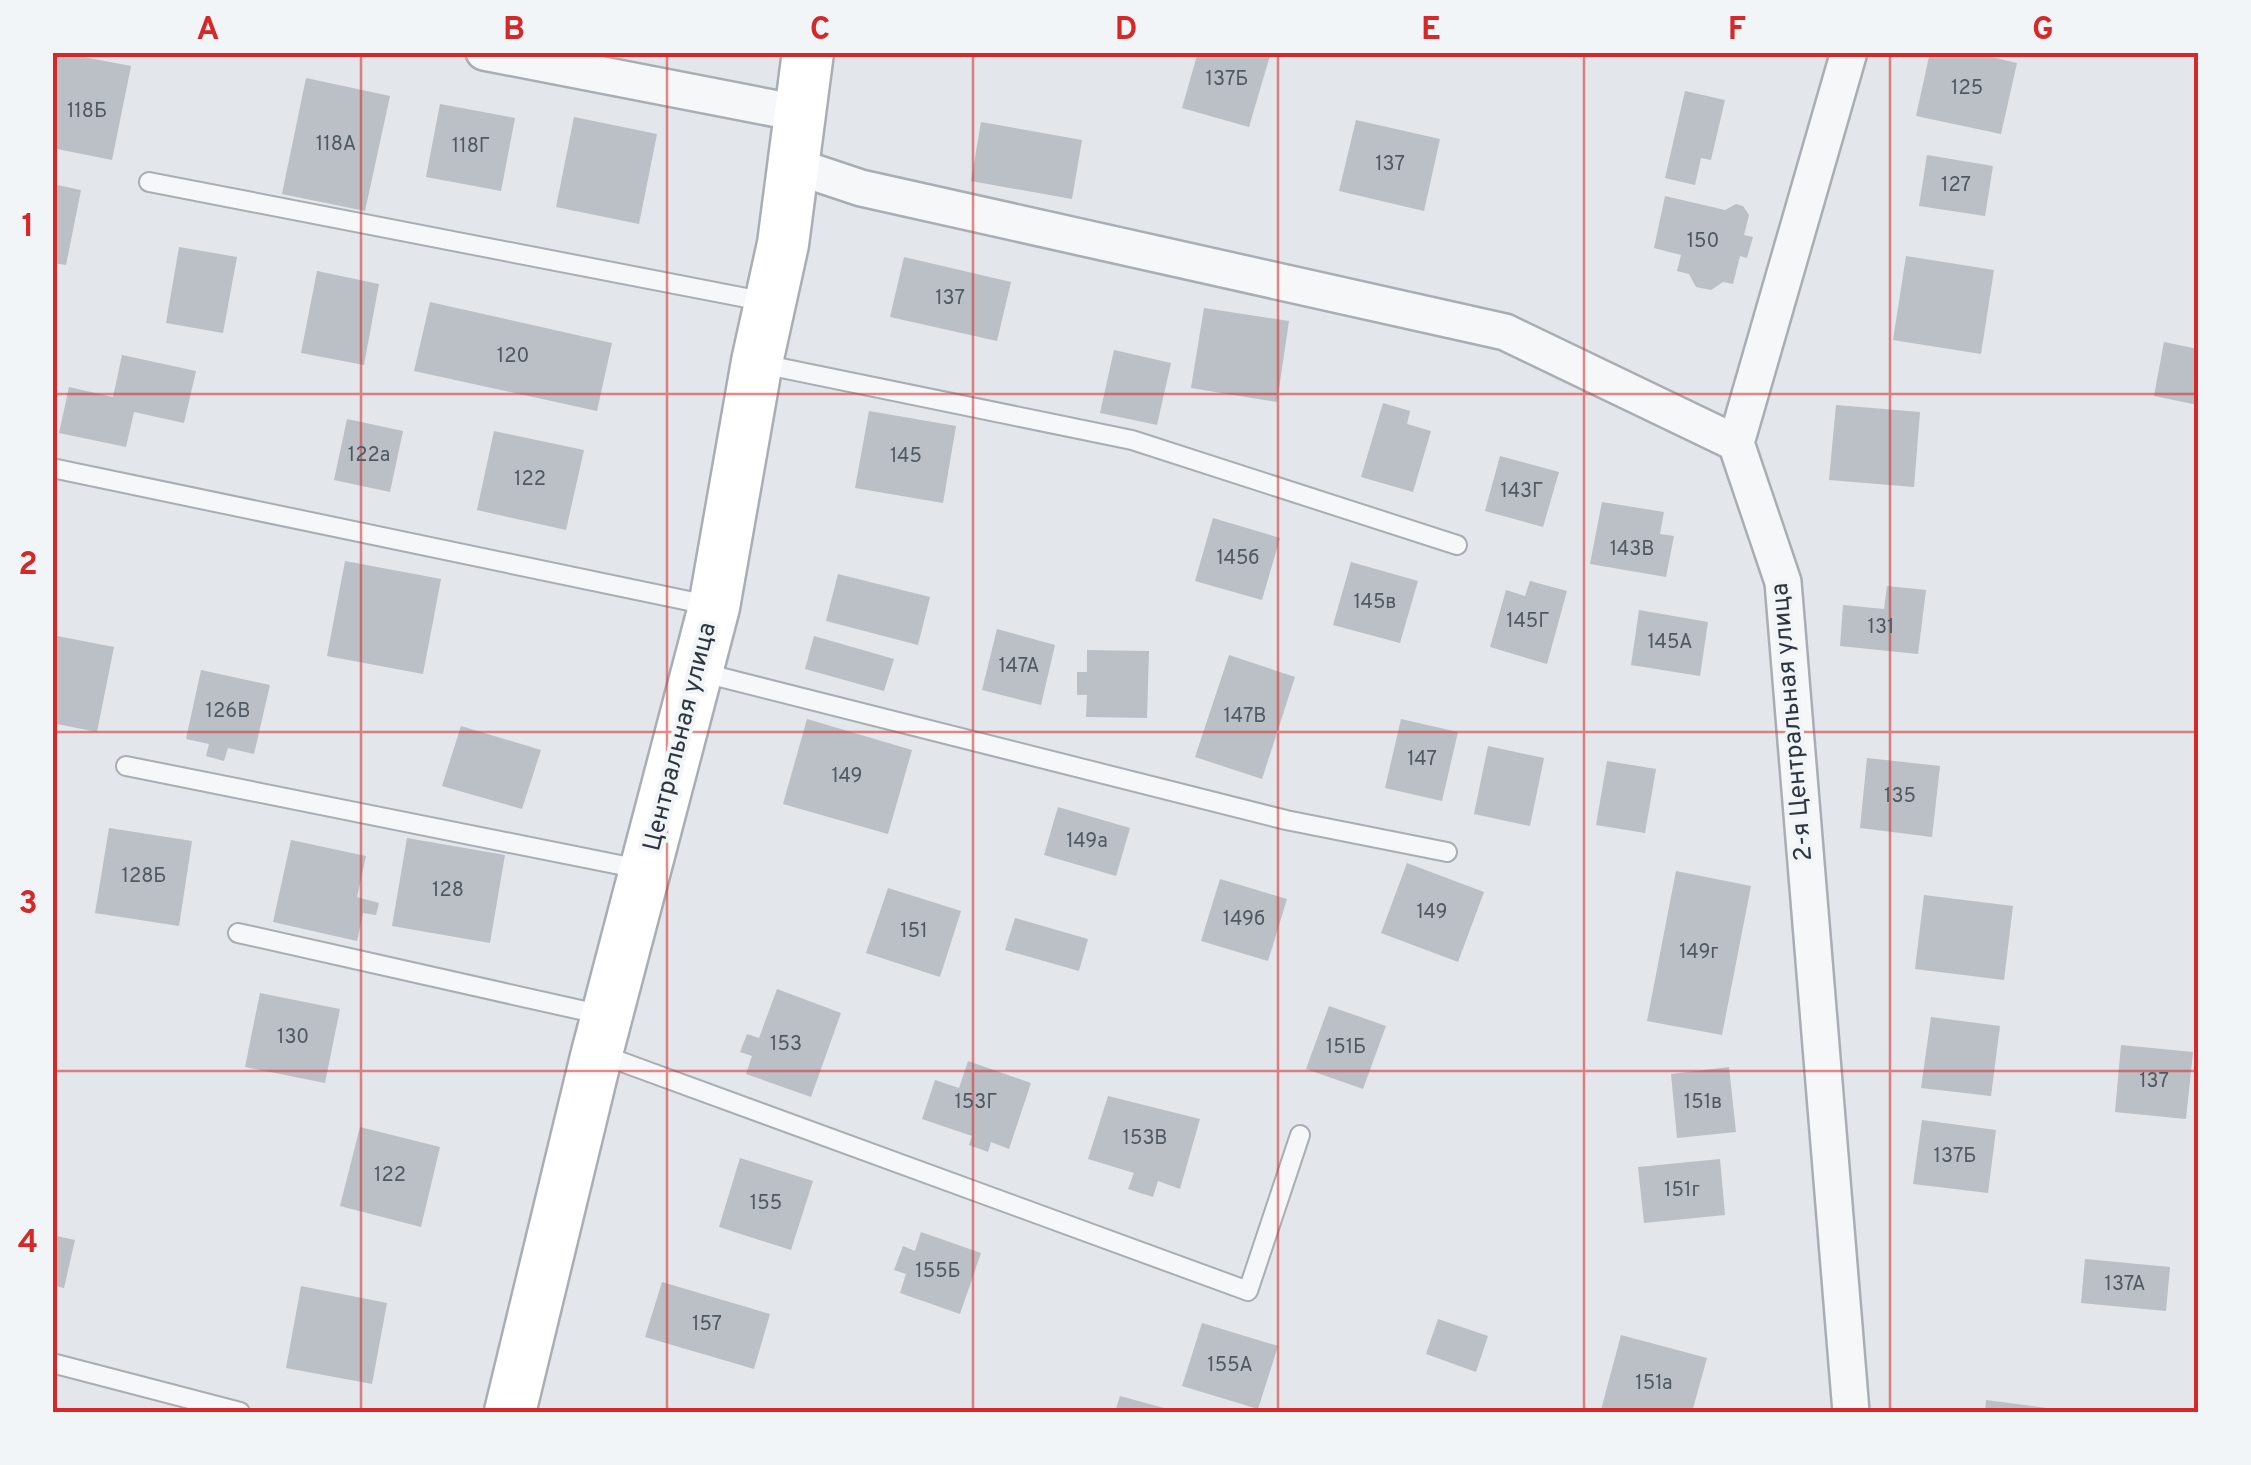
<svg xmlns="http://www.w3.org/2000/svg" width="2251" height="1465" font-family="Overpass,sans-serif">
<rect width="100%" height="100%" fill="#e3e6ea"/>
<g fill="#bac0c6">
<polygon points="57,52 131,66 112,160 52,148 52,76"/>
<polygon points="1198,52 1271,52 1249,127 1182,108"/>
<polygon points="1930,52 1970,52 2017,63 2001,134 1916,116"/>
<polygon points="306,78 390,96 365,211 282,194"/>
<polygon points="1685,91 1725,100 1711,160 1701,158 1695,185 1665,178"/>
<polygon points="440,104 515,118 501,191 426,177"/>
<polygon points="574,117 657,134 639,224 556,207"/>
<polygon points="1356,120 1440,139 1424,211 1339,191"/>
<polygon points="981,122 1082,140 1072,199 971,181"/>
<polygon points="1927,155 1993,166 1985,216 1919,206"/>
<polygon points="52,184 81,190 66,265 52,263"/>
<polygon points="1665,196 1725,210 1736,204 1743,206 1749,215 1744,235 1753,237 1747,258 1740,256 1733,284 1723,282 1711,290 1696,287 1689,274 1677,271 1681,255 1654,248"/>
<polygon points="179,247 237,257 223,333 166,323"/>
<polygon points="1906,256 1994,270 1981,354 1893,340"/>
<polygon points="904,257 1011,282 997,341 890,317"/>
<polygon points="317,271 379,284 364,365 301,353"/>
<polygon points="430,302 612,343 597,411 414,371"/>
<polygon points="1204,308 1289,321 1277,402 1191,388"/>
<polygon points="2164,342 2198,349 2198,405 2154,396"/>
<polygon points="1114,350 1171,363 1157,425 1100,413"/>
<polygon points="122,355 196,371 184,423 134,412 126,447 59,433 69,387 113,397"/>
<polygon points="1383,403 1410,411 1407,424 1431,431 1413,492 1361,477"/>
<polygon points="1836,405 1920,412 1914,487 1829,480"/>
<polygon points="869,411 956,426 943,503 855,488"/>
<polygon points="347,419 403,431 390,492 334,480"/>
<polygon points="494,431 584,450 566,530 477,510"/>
<polygon points="1500,456 1559,472 1543,527 1485,511"/>
<polygon points="1602,502 1664,512 1660,534 1674,536 1666,577 1590,564"/>
<polygon points="1213,518 1280,538 1262,600 1195,581"/>
<polygon points="345,561 441,579 423,674 327,656"/>
<polygon points="1351,562 1418,581 1400,643 1333,625"/>
<polygon points="838,574 930,597 918,645 826,621"/>
<polygon points="1530,581 1567,591 1547,664 1490,647 1506,590 1525,596"/>
<polygon points="1887,586 1926,590 1918,654 1840,646 1843,605 1884,609"/>
<polygon points="1639,610 1708,622 1700,676 1631,665"/>
<polygon points="997,629 1055,645 1041,705 982,690"/>
<polygon points="52,635 114,647 97,732 52,723"/>
<polygon points="814,636 894,659 884,691 805,669"/>
<polygon points="1087,650 1149,651 1147,718 1086,717 1087,695 1077,695 1077,672 1087,672"/>
<polygon points="1229,655 1295,677 1262,779 1195,757"/>
<polygon points="201,670 270,685 254,754 228,748 224,761 206,756 209,744 186,739"/>
<polygon points="807,719 912,750 888,834 783,804"/>
<polygon points="1401,719 1458,732 1442,801 1385,788"/>
<polygon points="461,726 541,750 522,809 442,786"/>
<polygon points="1488,746 1544,758 1530,826 1474,814"/>
<polygon points="1867,758 1940,766 1932,837 1860,828"/>
<polygon points="1607,761 1656,769 1645,833 1596,825"/>
<polygon points="1058,807 1130,828 1116,876 1044,855"/>
<polygon points="109,828 192,841 179,926 95,913"/>
<polygon points="407,838 505,855 490,943 392,926"/>
<polygon points="291,840 366,856 357,897 379,903 376,915 363,913 357,941 273,922"/>
<polygon points="1407,863 1484,892 1458,962 1381,933"/>
<polygon points="1676,871 1751,886 1722,1035 1647,1021"/>
<polygon points="1220,879 1287,899 1268,961 1201,941"/>
<polygon points="888,888 961,911 940,977 866,953"/>
<polygon points="1924,895 2013,906 2004,980 1915,969"/>
<polygon points="1015,918 1088,939 1079,971 1005,950"/>
<polygon points="777,989 841,1013 811,1097 746,1074 752,1056 740,1052 747,1034 759,1038"/>
<polygon points="260,993 340,1009 325,1083 245,1067"/>
<polygon points="1329,1006 1386,1026 1363,1089 1306,1069"/>
<polygon points="1931,1017 2000,1026 1991,1096 1921,1088"/>
<polygon points="2121,1045 2193,1052 2186,1119 2115,1112"/>
<polygon points="968,1061 1031,1083 1009,1149 991,1142 988,1152 969,1145 972,1136 922,1119 935,1080 959,1088"/>
<polygon points="1729,1067 1736,1132 1677,1138 1671,1074"/>
<polygon points="1108,1096 1200,1119 1180,1189 1158,1181 1153,1197 1128,1189 1134,1173 1088,1159"/>
<polygon points="1922,1120 1996,1130 1988,1193 1913,1184"/>
<polygon points="360,1127 440,1147 421,1227 340,1206"/>
<polygon points="740,1158 813,1181 791,1250 719,1227"/>
<polygon points="1720,1159 1725,1215 1644,1223 1638,1167"/>
<polygon points="921,1232 981,1253 960,1314 900,1293 906,1274 894,1270 903,1246 915,1251"/>
<polygon points="52,1235 75,1240 64,1288 52,1285"/>
<polygon points="2085,1259 2170,1267 2166,1311 2081,1303"/>
<polygon points="662,1282 770,1314 754,1369 645,1337"/>
<polygon points="301,1286 387,1303 372,1384 286,1368"/>
<polygon points="1438,1319 1488,1336 1476,1372 1426,1354"/>
<polygon points="1202,1323 1278,1346 1258,1409 1182,1386"/>
<polygon points="1621,1335 1707,1358 1692,1412 1601,1410"/>
<polygon points="1120,1396 1175,1411 1175,1412 1115,1412"/>
<polygon points="1986,1400 2062,1410 2062,1412 1985,1412"/>
</g>
<g fill="none" stroke-linecap="round" stroke-linejoin="round">
<defs>
<g id="lane">
<polyline points="149,182 767,302"/>
<polyline points="762,364 1132,440 1457,545"/>
<polyline points="52,468 713,606"/>
<polyline points="700,672 1286,820 1447,852"/>
<polyline points="126,766 640,869"/>
<polyline points="238,933 603,1015"/>
<polyline points="600,1054 1248,1291 1300,1135"/>
<polyline points="52,1363 240,1412"/>
</g>
<g id="street">
<polyline points="484,52 798,113"/>
<polyline points="1849,52 1736,443 1783,582 1851,1412"/>
<polyline points="795,166 861,188 1505,332 1736,443"/>
</g>
<polyline id="secondary" points="510,1412 597,1053 714,607 757,362 783,244 808,52"/>
</defs>
<use href="#lane" stroke="#a8aeb4" stroke-width="22"/>
<use href="#street" stroke="#a8aeb4" stroke-width="40"/>
<use href="#secondary" stroke="#a8aeb4" stroke-width="55"/>
<use href="#lane" stroke="#f5f7f8" stroke-width="18"/>
<use href="#street" stroke="#f5f7f8" stroke-width="35"/>
<use href="#secondary" stroke="#fff" stroke-width="50"/>
</g>
<path fill="none" stroke="#d62828" stroke-width="2.5" stroke-opacity="0.55" d="M361,52V1412M667,52V1412M973,52V1412M1278,52V1412M1584,52V1412M1890,52V1412M52,394H2198M52,732H2198M52,1071H2198"/>
<g text-anchor="middle" dominant-baseline="central" stroke-width="8" stroke-linejoin="round" paint-order="stroke">
<g font-size="20" fill="#505862">
<text x="1227" y="80">137Б</text>
<text x="1967" y="89">125</text>
<text x="87" y="112">118Б</text>
<text x="336" y="145">118А</text>
<text x="471" y="147">118Г</text>
<text x="1390" y="165">137</text>
<text x="1956" y="186">127</text>
<text x="1703" y="242">150</text>
<text x="950" y="299">137</text>
<text x="513" y="357">120</text>
<text x="369" y="456">122а</text>
<text x="906" y="457">145</text>
<text x="530" y="480">122</text>
<text x="1522" y="492">143Г</text>
<text x="1632" y="550">143В</text>
<text x="1238" y="559">145б</text>
<text x="1375" y="603">145в</text>
<text x="1528" y="622">145Г</text>
<text x="1881" y="628">131</text>
<text x="1670" y="643">145А</text>
<text x="1019" y="667">147А</text>
<text x="228" y="712">126В</text>
<text x="1245" y="717">147В</text>
<text x="1422" y="760">147</text>
<text x="847" y="777">149</text>
<text x="1900" y="797">135</text>
<text x="1087" y="842">149а</text>
<text x="144" y="877">128Б</text>
<text x="448" y="891">128</text>
<text x="1432" y="913">149</text>
<text x="1244" y="920">149б</text>
<text x="914" y="932">151</text>
<text x="1699" y="953">149г</text>
<text x="293" y="1038">130</text>
<text x="786" y="1045">153</text>
<text x="1346" y="1048">151Б</text>
<text x="2154" y="1082">137</text>
<text x="976" y="1103">153Г</text>
<text x="1703" y="1103">151в</text>
<text x="1145" y="1139">153В</text>
<text x="1955" y="1157">137Б</text>
<text x="390" y="1176">122</text>
<text x="1682" y="1191">151г</text>
<text x="766" y="1204">155</text>
<text x="938" y="1272">155Б</text>
<text x="2125" y="1285">137А</text>
<text x="707" y="1325">157</text>
<text x="1230" y="1366">155А</text>
<text x="1654" y="1384">151а</text>
</g>
<g font-size="25" fill="#2c3641" stroke="#f2f5f7">
<text transform="translate(1793 722) rotate(-95)">2-я Центральная улица</text>
<text transform="translate(681 737) rotate(-76)">Центральная улица</text>
</g>
</g>
<rect width="2251" height="1465" fill="none" stroke="#f2f5f7" stroke-width="110"/>
<rect x="55" y="55" width="2141" height="1355" fill="none" stroke="#d62828" stroke-width="4"/>
<g font-size="32" text-anchor="middle" font-weight="bold" fill="#d62828">
<text x="208" y="39">A</text>
<text x="514" y="39">B</text>
<text x="820" y="39">C</text>
<text x="1126" y="39">D</text>
<text x="1431" y="39">E</text>
<text x="1737" y="39">F</text>
<text x="2043" y="39">G</text>
<text x="28" y="236">1</text>
<text x="28" y="574">2</text>
<text x="28" y="913">3</text>
<text x="28" y="1252">4</text>
</g>
</svg>
